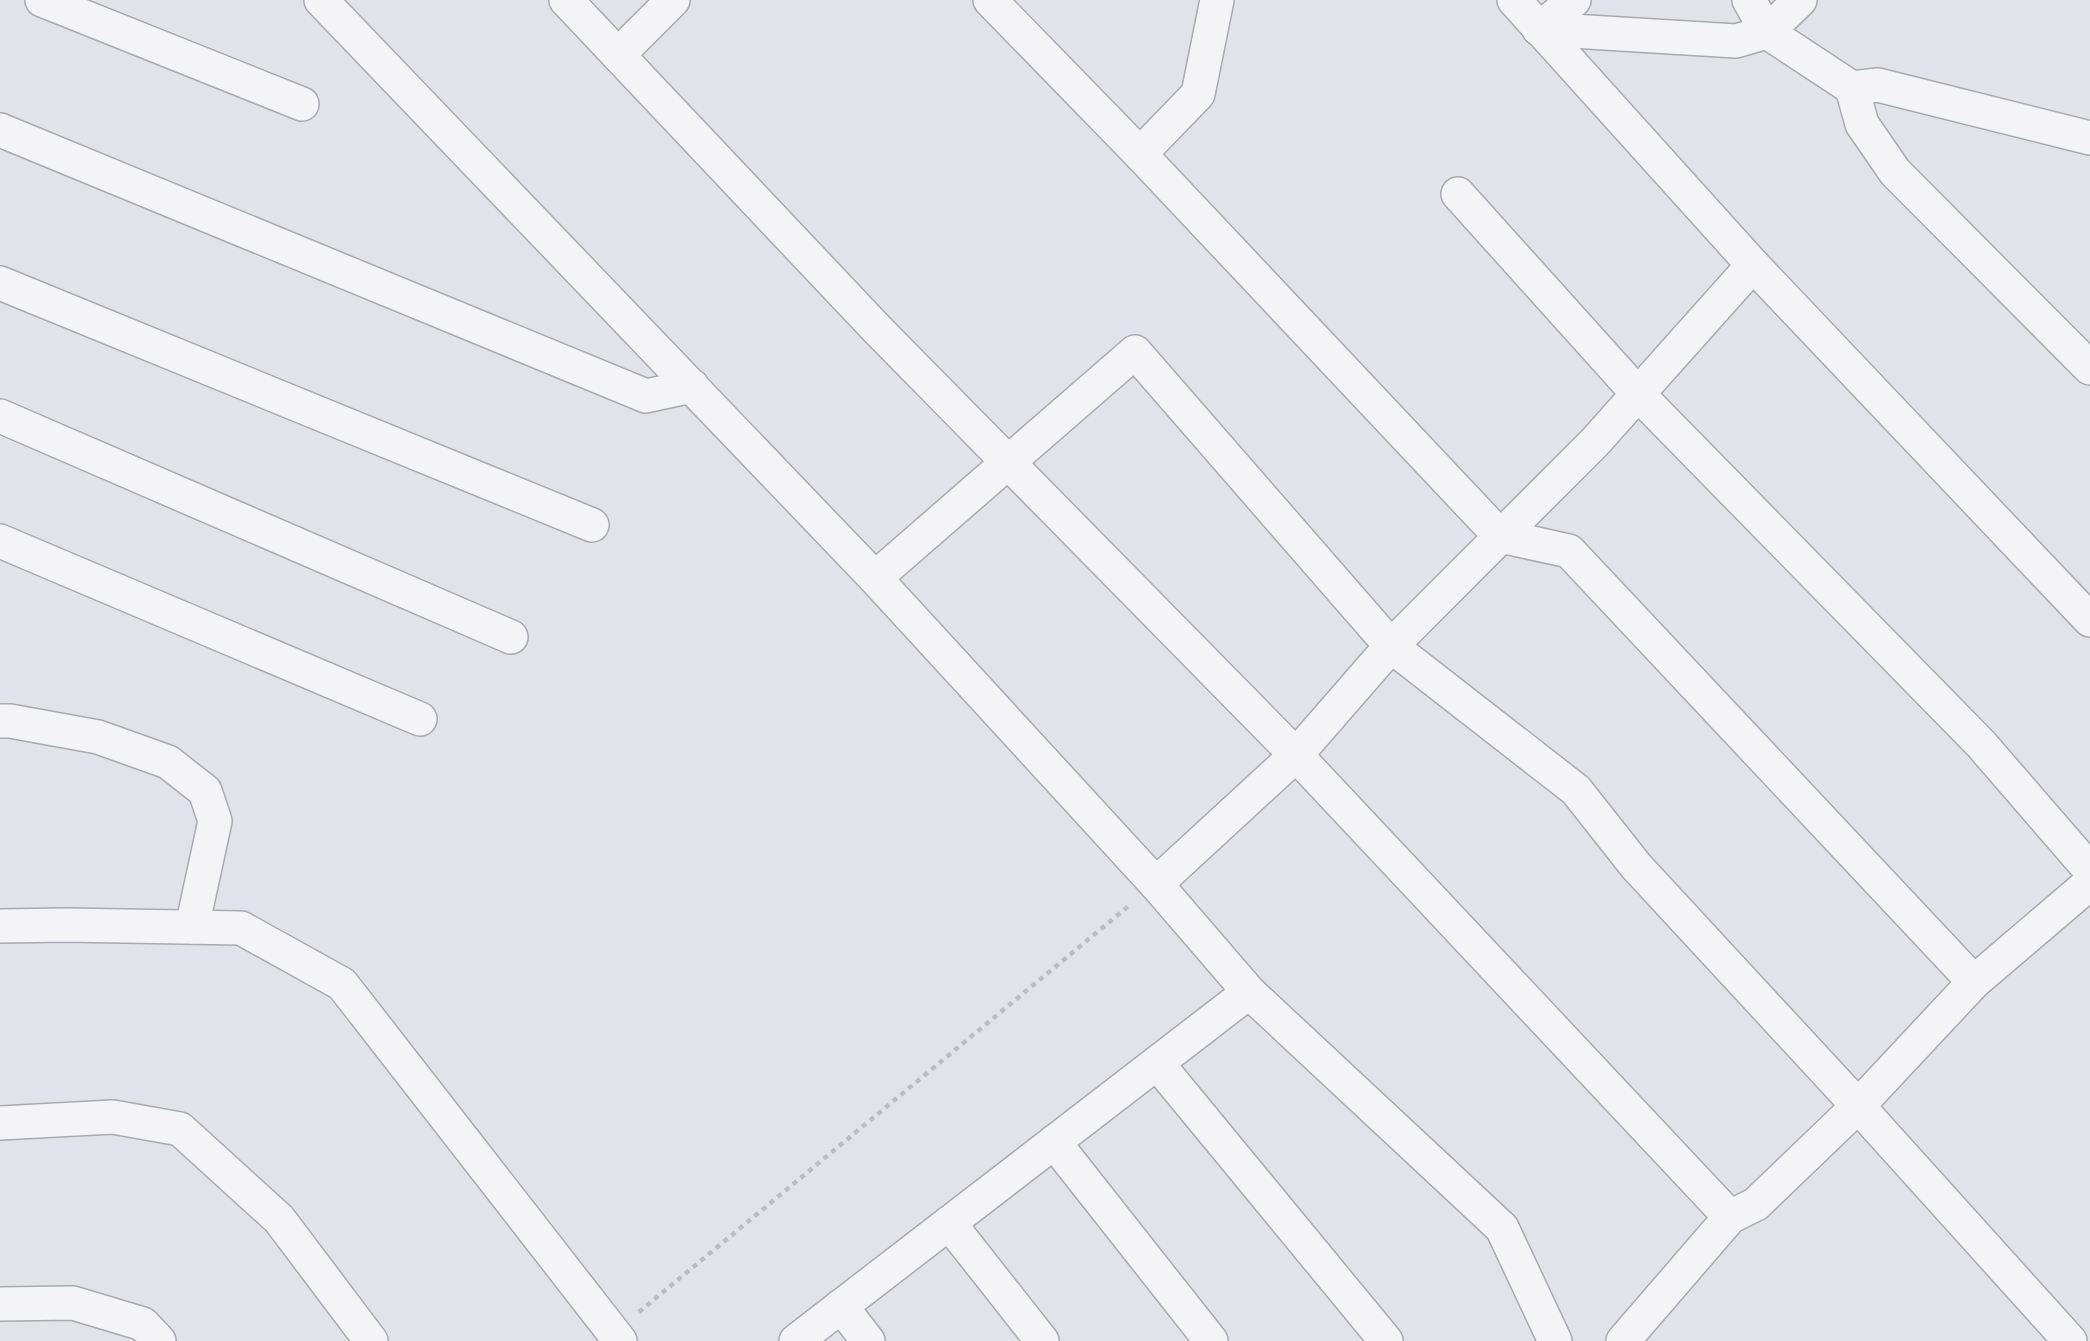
<svg xmlns="http://www.w3.org/2000/svg" width="2090" height="1341" font-family="Barlow,sans-serif">
<rect width="100%" height="100%" fill="#e1e3e8"/>
<g fill="none" stroke-linecap="round" stroke-linejoin="round">
<defs>
<g id="street">
<polyline points="42,0 302,104"/>
<polyline points="321,0 875,578 1156,884 1249,992 1502,1228 1555,1341"/>
<polyline points="566,0 875,327 1296,755 1730,1217"/>
<polyline points="990,0 1140,154 1500,536 1569,551 1974,982"/>
<polyline points="1514,0 1753,265 2090,620"/>
<polyline points="1749,0 1767,32 1852,88 1878,85 2090,138"/>
<polyline points="1539,29 1736,41 1767,32 1800,0"/>
<polyline points="1539,29 1574,0"/>
<polyline points="618,55 673,0"/>
<polyline points="1852,88 1862,124 1895,172 2090,368"/>
<polyline points="0,130 646,396 692,386"/>
<polyline points="1140,154 1198,94 1217,0"/>
<polyline points="1458,194 1638,394 1981,744 2090,870"/>
<polyline points="0,283 592,525"/>
<polyline points="0,416 511,637"/>
<polyline points="0,541 420,719"/>
<polyline points="875,578 1135,352 1391,646 1576,790 1636,866 1858,1106 2070,1341"/>
<polyline points="0,721 10,721 98,737 168,762 205,791 215,821 192,927"/>
<polyline points="1156,884 1296,755 1391,646 1595,442 1753,265"/>
<polyline points="0,926 66,925 241,928 342,984 620,1341"/>
<polyline points="1157,1063 1386,1341"/>
<polyline points="0,1123 113,1117 180,1129 279,1219 371,1341"/>
<polyline points="1054,1142 1211,1341"/>
<polyline points="949,1223 1042,1341"/>
<polyline points="0,1304 73,1303 143,1324 159,1341"/>
<polyline points="841,1306 868,1341"/>
<polyline points="796,1341 1249,992"/>
<polyline points="1623,1341 1730,1217 1756,1204 1858,1106 1974,982 2090,883"/>
</g>
</defs>
<use href="#street" stroke="#a7aab2" stroke-width="36"/>
<polyline stroke="#bcbdc3" stroke-width="4.5" stroke-dasharray="5 5" stroke-linecap="butt" points="639,1312 1131,904"/>
<use href="#street" stroke="#f4f4f7" stroke-width="33"/>
</g>
</svg>
